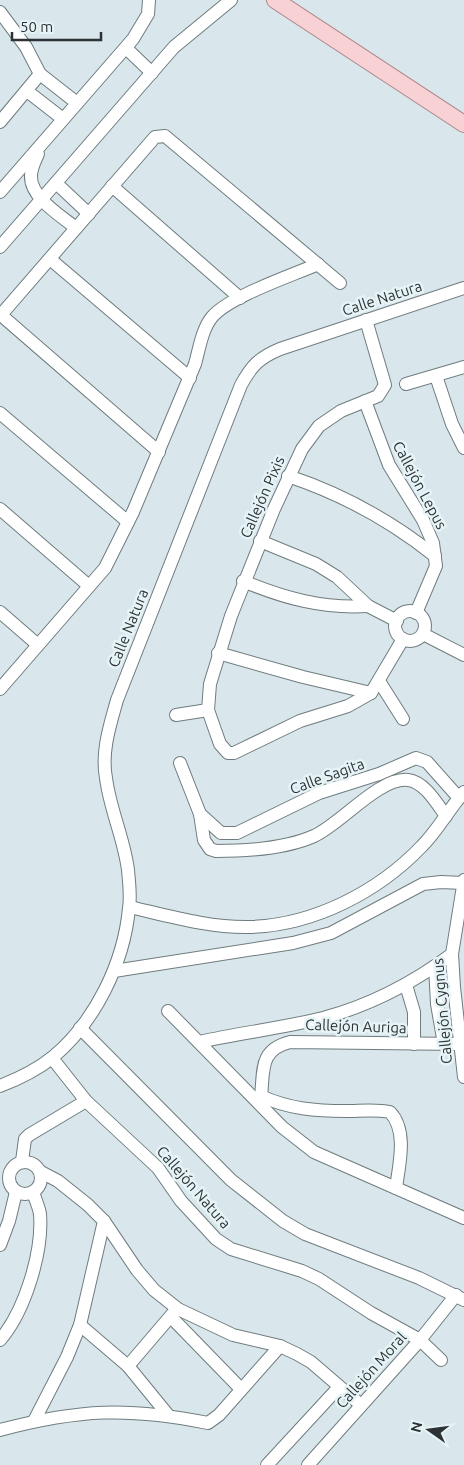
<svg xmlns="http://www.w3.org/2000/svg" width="464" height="1465" font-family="Ubuntu,sans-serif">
<rect width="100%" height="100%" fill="#d9e6eb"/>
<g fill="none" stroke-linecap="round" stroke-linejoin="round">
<defs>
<g id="minor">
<polyline points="0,12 26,47 40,74 0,122"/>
<polyline points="126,48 152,73"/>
<polyline points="40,74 77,103"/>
<polyline points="27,91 63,119"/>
<path d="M38,154C35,161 31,168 31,176C30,197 61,216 76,228"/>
<polyline points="56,183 89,214"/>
<polyline points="112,186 240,298"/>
<polyline points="0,192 133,39 148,14 149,0"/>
<polyline points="0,247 174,47 231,0"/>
<polyline points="50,259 190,378"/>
<polyline points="1,315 159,452"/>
<polyline points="0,316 155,137 165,136 340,283"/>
<polyline points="366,320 385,385 378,396 341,411 319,426 302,449 274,509 231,616 210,684 208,710 220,744 228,753 234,753 300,721 348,706 371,693"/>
<polyline points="436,376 452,424 464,448"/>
<polyline points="406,384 464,367"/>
<polyline points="365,401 389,465 423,520 433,543 436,566 416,613"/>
<polyline points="0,413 128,522"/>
<path d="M288,476C342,494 390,520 435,556"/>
<polyline points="0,509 89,586"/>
<polyline points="260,541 316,564 337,577 368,606 397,621"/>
<path d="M243,581C284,598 323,609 368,606"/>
<circle cx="410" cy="626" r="15"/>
<polyline points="0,612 38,645"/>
<polyline points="423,634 464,655"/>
<polyline points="218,653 303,677 371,693 403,639"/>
<polyline points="379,681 403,719"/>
<path d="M0,689L105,568L133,512L195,364C199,350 202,329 212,317C230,296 291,276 318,264"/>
<polyline points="176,715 208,710"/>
<path d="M180,763L200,814L204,840L210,849L216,851C247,851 285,849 314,836C341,824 379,777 408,780C425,782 437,804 446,816"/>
<polyline points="200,814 221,833 237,833 319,793 379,774 416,758 427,762 459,798"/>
<polyline points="464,880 452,954 454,987 464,1077"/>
<path d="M130,907C169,916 210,928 250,927C314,925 378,892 422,846C438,830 449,809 464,792"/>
<polyline points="435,966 437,1004 444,1044"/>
<polyline points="114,971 293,943 331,933 423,884 441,882 463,883"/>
<polyline points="406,985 414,1012 414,1044"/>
<polyline points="168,1011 282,1127 314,1152 464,1218"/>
<polyline points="80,1028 231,1180 283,1221 305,1234 419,1278 464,1300"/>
<path d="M199,1042C240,1033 282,1028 323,1018C371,1005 413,983 452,954"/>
<polyline points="52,1058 86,1101 158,1168 181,1201 216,1239 231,1249 302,1271 319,1279 371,1313 420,1340 441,1360"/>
<path d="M0,1086C18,1079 37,1070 53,1057C95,1022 124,963 129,908C131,896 129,882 128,870C124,838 110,810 106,778C101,752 110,725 117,700L241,385C252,365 259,358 280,349L464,288"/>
<polyline points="22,1161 25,1139 29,1135 86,1101"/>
<circle cx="25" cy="1178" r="16"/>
<polyline points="41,1172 58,1181 88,1205 104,1221 137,1270 154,1290 178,1309 233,1335 280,1346 297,1354 311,1362 361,1405"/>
<path d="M396,1188C399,1165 408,1131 390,1112C376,1109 360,1111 346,1111C316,1111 289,1109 261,1096C264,1070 259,1050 290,1042L460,1044"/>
<polyline points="0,1245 9,1221 16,1192"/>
<polyline points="171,1317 241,1389"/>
<polyline points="80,1325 128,1366 168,1415"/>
<path d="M0,1340C25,1311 43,1252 40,1214C39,1207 35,1199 33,1192"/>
<polyline points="128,1366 175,1311"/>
<polyline points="34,1421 67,1357 80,1325 104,1221"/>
<path d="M0,1430C79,1409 128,1407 208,1423L219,1415L280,1346"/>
<polyline points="267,1465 339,1387"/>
<polyline points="308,1465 420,1340 456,1295"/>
</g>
<polyline id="major" points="275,0 464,124"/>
</defs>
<use href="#minor" stroke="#6f7c7f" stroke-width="14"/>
<use href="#major" stroke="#ad8689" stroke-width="18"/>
<use href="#minor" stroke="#fff" stroke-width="12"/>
<use href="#major" stroke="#f7d1d4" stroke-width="16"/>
</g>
<g text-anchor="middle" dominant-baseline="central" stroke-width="5" stroke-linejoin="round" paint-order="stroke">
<g font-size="15" fill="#2d3234" stroke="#e6f4f8">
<text transform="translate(382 298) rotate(-18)">Calle Natura</text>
<text transform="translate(420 485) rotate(62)">Callejón Lepus</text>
<text transform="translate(262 497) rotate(-66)">Callejón Pixis</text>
<text transform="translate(128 628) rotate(-68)">Calle Natura</text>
<text transform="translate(327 776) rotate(-20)">Calle Sagita</text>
<text transform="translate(442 1011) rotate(-95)">Callejón Cygnus</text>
<text transform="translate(356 1026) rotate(2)">Callejón Auriga</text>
<text transform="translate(194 1187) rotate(49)">Callejón Natura</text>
<text transform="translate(371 1370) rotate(-48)">Callejón Moral</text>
</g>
</g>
<g transform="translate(429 1430) rotate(284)" stroke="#e6f4f8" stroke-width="4" paint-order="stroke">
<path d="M0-4L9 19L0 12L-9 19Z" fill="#2d3234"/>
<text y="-8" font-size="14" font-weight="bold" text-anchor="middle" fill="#2d3234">N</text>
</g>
<path d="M12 32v8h89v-8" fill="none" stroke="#2d3234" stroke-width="2.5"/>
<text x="20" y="32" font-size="15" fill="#2d3234" stroke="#e6f4f8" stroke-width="4" paint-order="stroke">50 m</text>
</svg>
